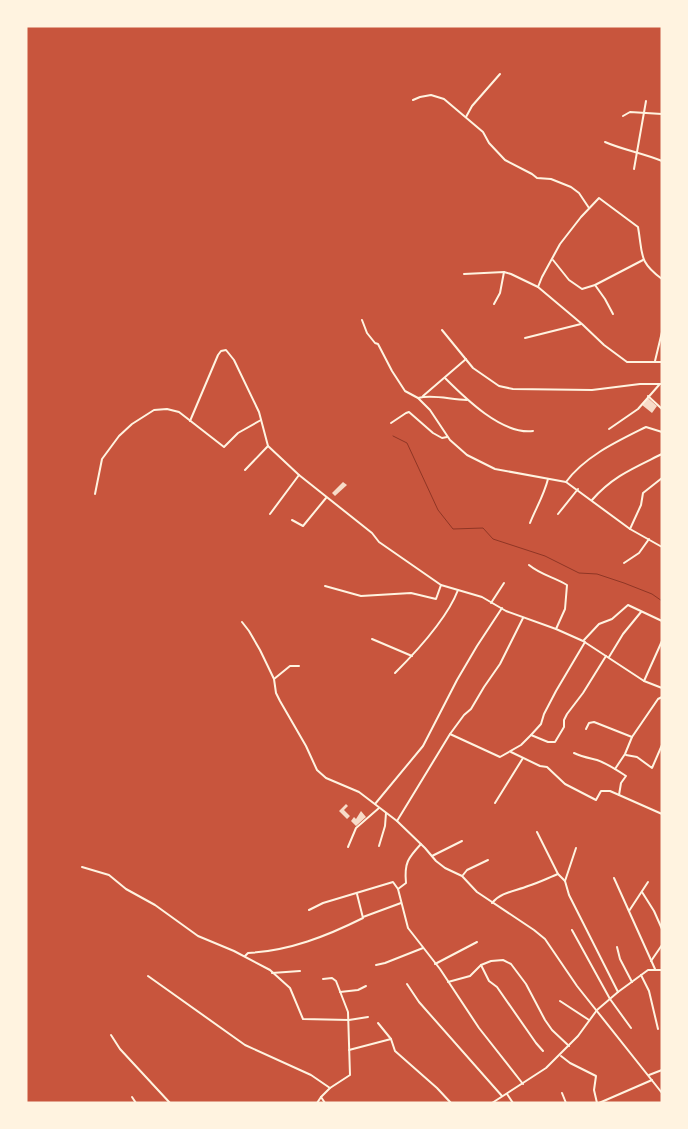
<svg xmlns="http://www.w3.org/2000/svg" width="688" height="1129" font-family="'Alegreya Sans',sans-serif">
<rect width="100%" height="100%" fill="#c8553d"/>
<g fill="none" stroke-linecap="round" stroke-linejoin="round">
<polyline stroke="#8f3625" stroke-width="1" points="393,436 407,443 438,510 453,529 483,528 493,539 545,556 579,573 597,574 624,583 652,594 662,601"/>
</g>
<g fill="#f7dbc8">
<polygon points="648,398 657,406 652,413 642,405"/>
<polygon points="343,482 347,485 335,496 332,493"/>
<polygon points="346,804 348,806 344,810 350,816 347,819 339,811"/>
<polygon points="361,811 366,817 356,826 351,821 354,817 356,819"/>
</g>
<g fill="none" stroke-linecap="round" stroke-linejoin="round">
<g stroke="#fff3e0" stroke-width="2">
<polyline points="413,100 420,97 431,95 444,99 483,132 489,143 505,160 532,174 537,178 551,179 571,187 579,193 589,208"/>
<polyline points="623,116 630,112 662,114"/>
<polyline points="466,117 472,106 500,74"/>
<path d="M605,142C623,150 643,153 662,161"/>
<polyline points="634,169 646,101"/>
<polyline points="553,260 569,280 582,289 595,285 643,260"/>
<polyline points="464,274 504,272 511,274 538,287 582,324 604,345 627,362 662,362"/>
<polyline points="595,285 605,299 613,314"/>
<path d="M538,287L542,277L560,244L581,217L599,198L638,227C643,255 638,261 662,279"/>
<polyline points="494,304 500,293 504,272"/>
<polyline points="362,320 367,333 375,343 378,344 392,371 405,391 418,398 430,410 450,440 467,455 495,469 566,482 630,529 662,547"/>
<polyline points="442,330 473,368 499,386 513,389 592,390 640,384 662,384"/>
<polyline points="525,338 581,324"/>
<polyline points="655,361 662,332"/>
<path d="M445,378C465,398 502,435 533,431"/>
<polyline points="423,396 466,359"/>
<polyline points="648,396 662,409"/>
<path d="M418,398C434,394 451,400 467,400"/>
<polyline points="190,421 218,355 221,351 226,350 234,360 259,412 268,446 299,475 372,533 379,542 441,585 482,597 506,611 556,629 583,641 644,681 662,688"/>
<polyline points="391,423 406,413 409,412 433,433 442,438 447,437"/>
<polyline points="609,429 638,409 659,385"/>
<polyline points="245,470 268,446"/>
<path d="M566,482C585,456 618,441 646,427L662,432"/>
<polyline points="95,494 102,459 119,436 132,424 154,410 167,409 179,412 224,447 238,433 261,420"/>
<path d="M592,500C613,476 634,468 662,454"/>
<polyline points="270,514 299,475"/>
<polyline points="558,514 578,489"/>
<polyline points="292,520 303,526 326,498"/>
<path d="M530,523C536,508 544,495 548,479"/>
<polyline points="630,529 641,505 643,493 662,478"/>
<polyline points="624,563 639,553 649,539"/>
<path d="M529,565C541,575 554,577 567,585L565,609L556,629"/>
<polyline points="325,586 361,596 411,593 436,599 441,585"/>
<polyline points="491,603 504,583"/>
<polyline points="242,622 249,631 260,650 274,679 276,693 280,701 306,746 317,770 326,778 359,792 397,821 425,848 436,861 445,868 462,876 477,892 534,930 545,939 577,986 662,1093"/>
<polyline points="372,639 412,656"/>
<polyline points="584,640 599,624 612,619 628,605 662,621"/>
<polyline points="609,657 623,634 641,612"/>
<path d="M395,673C417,651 447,619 458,590"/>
<polyline points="274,679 290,666 299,666"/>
<polyline points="644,681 662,641"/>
<polyline points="586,729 589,723 594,722 632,737"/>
<polyline points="450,734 500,757 521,745 531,735 548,742 555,742 564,727 564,720 567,714 583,693 606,656"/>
<polyline points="531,735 541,724 544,714 556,691 585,642"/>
<polyline points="511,752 540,766 547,767 565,784 596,800 601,791 610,791 662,814"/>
<path d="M574,753C582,757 589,758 597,760C608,764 617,770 626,776L621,783L619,795"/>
<polyline points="626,755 637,757 652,768 662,745"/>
<polyline points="615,769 625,754 632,737 658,699 662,697"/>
<polyline points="495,803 523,758"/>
<polyline points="375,804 423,746 457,680 477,646 502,608"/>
<polyline points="397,821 450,734 464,715 471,709 484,687 500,664 523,618"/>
<polyline points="537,832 558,874"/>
<polyline points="379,846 385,826 386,813"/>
<polyline points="348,847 356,828 379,808"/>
<polyline points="576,848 565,881 569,895 618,992"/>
<polyline points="432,856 462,841"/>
<polyline points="82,867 109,875 126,889 155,905 198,936 234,951 270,970 290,988 303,1019 349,1020 368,1017"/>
<polyline points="463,875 467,870 488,860"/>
<polyline points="614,878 655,969"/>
<path d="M398,889L406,883C404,863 408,858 421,844"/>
<polyline points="642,892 654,911 662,929"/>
<path d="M492,903C501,892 516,891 528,886C538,883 548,878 558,874L565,881"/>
<polyline points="309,910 323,903 393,882 398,889 408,928 440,969 479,1028 523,1084"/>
<polyline points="629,911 648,882"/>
<polyline points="363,917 401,903"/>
<polyline points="572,930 610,999 631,1028"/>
<polyline points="617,947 620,959 632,982"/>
<path d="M245,956L248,953C289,951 327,936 363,918L357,894"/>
<polyline points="651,961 662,945"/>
<polyline points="435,964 477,942"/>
<polyline points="376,965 385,963 423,948"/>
<polyline points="481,965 489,981 497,987 536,1043 543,1051"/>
<polyline points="272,973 300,971"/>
<polyline points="641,975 649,991 658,1029"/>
<polyline points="148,976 245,1045 311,1075 330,1088"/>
<polyline points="323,979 332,978 336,981 348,1012 350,1075 330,1088 321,1097 325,1103"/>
<polyline points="448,982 470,976 481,965 491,961 503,960 511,964 526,984 545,1020 552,1030 569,1046"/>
<polyline points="407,984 419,1002 502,1096"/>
<polyline points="340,992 358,990 366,986"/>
<polyline points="560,1001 589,1020"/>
<polyline points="378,1023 391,1039 395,1051 437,1088 451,1103"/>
<polyline points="111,1035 120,1049 170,1103"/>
<polyline points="349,1050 391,1039"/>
<polyline points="561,1056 570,1063 596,1076 594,1090 597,1103"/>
<polyline points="649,1075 662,1070"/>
<polyline points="562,1093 566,1103"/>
<polyline points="507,1094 513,1103"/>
<polyline points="132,1097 136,1103"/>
<polyline points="317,1103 321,1097"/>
<polyline points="492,1103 546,1068 578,1036 597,1010 618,992 648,970 662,970"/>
<polyline points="599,1103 652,1080"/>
</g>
</g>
<rect width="688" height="1129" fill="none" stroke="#fff3e0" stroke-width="55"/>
</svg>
